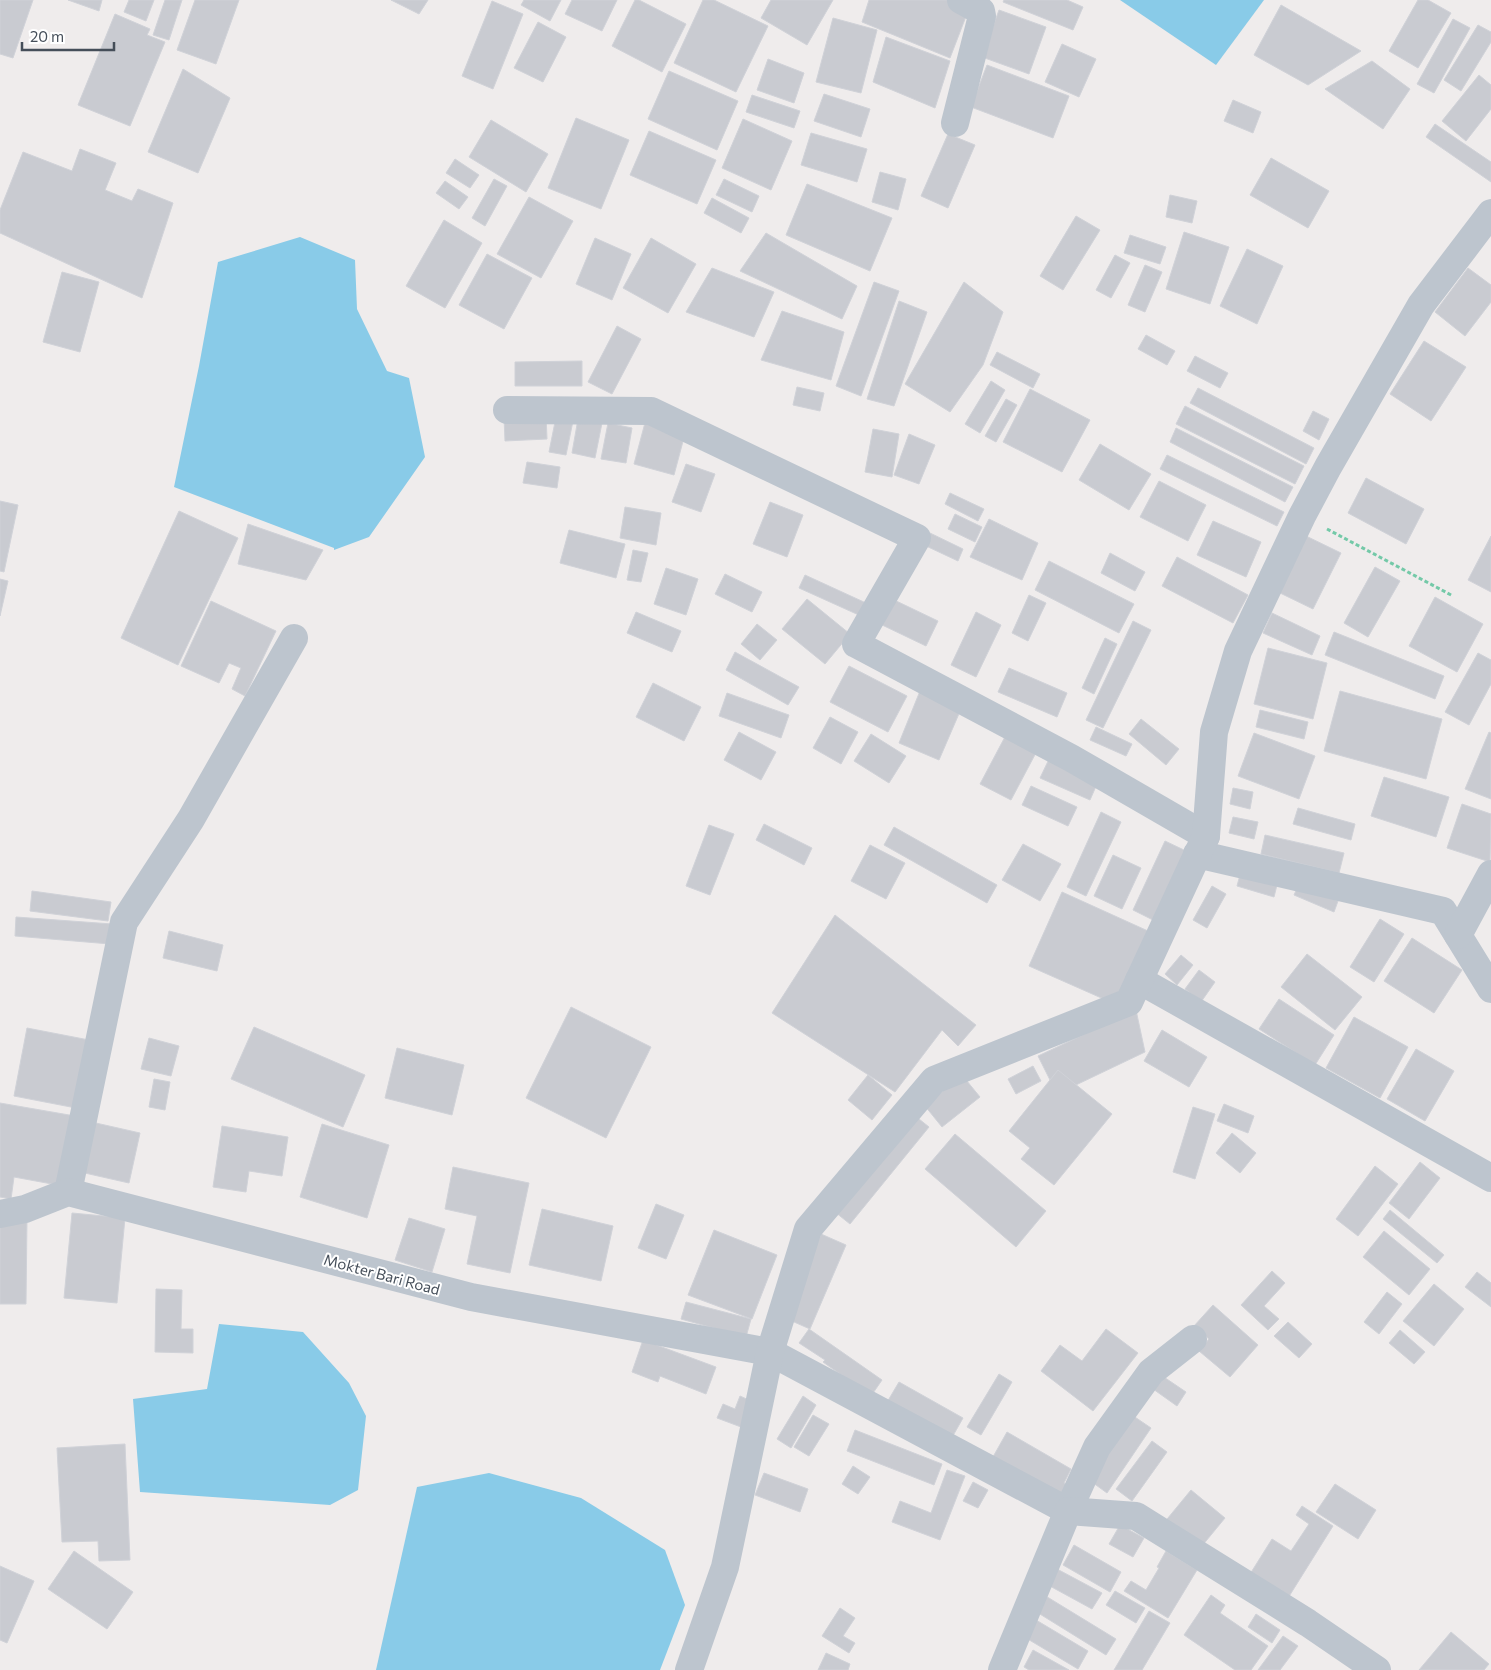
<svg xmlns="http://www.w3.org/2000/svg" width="1491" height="1670" font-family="Commissioner,sans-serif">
<rect width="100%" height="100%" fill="#efecec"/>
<g fill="#89cbe8">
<polygon points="1120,0 1264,0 1216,65"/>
<polygon points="300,237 355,260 357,309 387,371 409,378 425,457 369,537 334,550 334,548 174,487 199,366 218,262"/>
<polygon points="219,1324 303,1332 349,1383 366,1416 358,1490 330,1505 140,1492 133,1399 207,1389"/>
<polygon points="489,1473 581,1498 665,1550 685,1605 660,1670 376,1670 417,1487"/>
</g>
<g fill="#c9cbd1" stroke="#d0d2d8">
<polygon points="0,0 33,0 13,58 0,54"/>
<polygon points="68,0 102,0 99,11"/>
<polygon points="129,0 154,0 146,21 124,12"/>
<polygon points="165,0 182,0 169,40 153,35"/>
<polygon points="195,0 239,0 216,64 177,50"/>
<polygon points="391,0 428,0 419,14"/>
<polygon points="524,0 561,0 550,21 521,5"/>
<polygon points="572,0 617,0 602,31 565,14"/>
<polygon points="635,0 639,0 686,24 662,72 612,46"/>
<polygon points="703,0 714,0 768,26 736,92 674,63"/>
<polygon points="771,0 833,0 807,45 761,18"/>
<polygon points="869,0 957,0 970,6 950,58 862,22"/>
<polygon points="1004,0 1067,0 1083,7 1073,30 1003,2"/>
<polygon points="1418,0 1428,0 1451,13 1418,68 1389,51"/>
<polygon points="492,1 523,14 493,89 462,76"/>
<polygon points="1281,5 1361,51 1308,85 1254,55"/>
<polygon points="999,10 1046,27 1029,74 982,57"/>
<polygon points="115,14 150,29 147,35 165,42 130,126 78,105"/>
<polygon points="833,18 877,30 861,93 816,82"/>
<polygon points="1453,19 1470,28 1434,93 1417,84"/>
<polygon points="538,22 566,37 543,82 514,68"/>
<polygon points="1478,25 1491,32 1491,42 1461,91 1444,80"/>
<polygon points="886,37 950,61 935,108 873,82"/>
<polygon points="1062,44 1096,59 1079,97 1045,82"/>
<polygon points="768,59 804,73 794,103 757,90"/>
<polygon points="1372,61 1410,89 1383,129 1325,89"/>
<polygon points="987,65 1069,96 1053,138 971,107"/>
<polygon points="183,69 230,98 198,173 148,152"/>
<polygon points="669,71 738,101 717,150 648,119"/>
<polygon points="1479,75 1491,85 1491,109 1466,141 1442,121"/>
<polygon points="824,94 870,109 861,137 814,121"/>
<polygon points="752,95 800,111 794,128 746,112"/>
<polygon points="1233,100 1261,112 1253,133 1224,121"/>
<polygon points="576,118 629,140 601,209 548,188"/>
<polygon points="743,119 792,141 771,190 722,168"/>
<polygon points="491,120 548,154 526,192 469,157"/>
<polygon points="1435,124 1491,162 1491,182 1426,137"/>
<polygon points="649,131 716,160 697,204 630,175"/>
<polygon points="811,133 867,149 857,182 801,165"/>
<polygon points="948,134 975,145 948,208 921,196"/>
<polygon points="80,149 116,163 105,190 132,201 138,189 173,203 142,298 0,233 0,210 23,152 72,171"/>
<polygon points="1271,158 1329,191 1308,228 1250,195"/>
<polygon points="455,159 479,175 470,188 446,173"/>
<polygon points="880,172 906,179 898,210 872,202"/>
<polygon points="494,179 507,186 485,226 472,218"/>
<polygon points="724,179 759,196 752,212 716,195"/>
<polygon points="445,181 468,197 459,209 436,193"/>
<polygon points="807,184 892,218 870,271 786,235"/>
<polygon points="1170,195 1197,201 1192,223 1166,217"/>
<polygon points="529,197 573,221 541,278 497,254"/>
<polygon points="712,198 749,218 741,233 704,213"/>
<polygon points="1076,216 1100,230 1063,290 1040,276"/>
<polygon points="444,220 482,243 445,308 406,286"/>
<polygon points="1184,232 1229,247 1210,304 1166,289"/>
<polygon points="766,233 857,286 842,319 740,271"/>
<polygon points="1130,235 1166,247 1160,264 1124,253"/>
<polygon points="595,238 631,254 612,300 576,284"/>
<polygon points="651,238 696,264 668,313 623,288"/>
<polygon points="1247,249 1283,266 1257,324 1220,306"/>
<polygon points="487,254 532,278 504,329 459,305"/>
<polygon points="1115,255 1130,263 1111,298 1096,290"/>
<polygon points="1145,265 1162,272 1145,312 1128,305"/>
<polygon points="712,268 774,292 754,337 686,312"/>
<polygon points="1468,268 1491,285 1491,302 1465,336 1435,312"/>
<polygon points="62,272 99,282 80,352 43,342"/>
<polygon points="874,282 899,291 861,396 836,386"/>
<polygon points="964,282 1003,312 983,365 950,412 905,384"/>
<polygon points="899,301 927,312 894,406 867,399"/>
<polygon points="782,311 844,332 831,380 761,360"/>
<polygon points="617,326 641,339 612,394 588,382"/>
<polygon points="1146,335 1175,351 1167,365 1138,349"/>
<polygon points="1424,341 1466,367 1431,421 1390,394"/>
<polygon points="997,352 1040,374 1033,388 990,365"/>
<polygon points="1195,356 1228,373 1220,388 1187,371"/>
<polygon points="582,361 582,386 515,386 515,362"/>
<polygon points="991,381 1005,390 980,433 965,424"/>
<polygon points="797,387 824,393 820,411 793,405"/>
<polygon points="1198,388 1314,448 1306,464 1190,403"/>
<polygon points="1030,389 1090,420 1062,472 1003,442"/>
<polygon points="1006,399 1017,405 996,442 985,436"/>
<polygon points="1185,406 1304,466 1295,484 1176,424"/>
<polygon points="1313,411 1329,419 1319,440 1303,431"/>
<polygon points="546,415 547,439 505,441 504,417"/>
<polygon points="556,417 573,421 566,455 549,452"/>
<polygon points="578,419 602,423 595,458 572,453"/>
<polygon points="646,419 686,430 674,475 634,464"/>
<polygon points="608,423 632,428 626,463 601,459"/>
<polygon points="1176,428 1293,487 1285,502 1170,442"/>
<polygon points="873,429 899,434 892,477 865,472"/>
<polygon points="909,434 935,445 919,484 894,475"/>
<polygon points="1100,444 1151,474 1129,510 1079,480"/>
<polygon points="1167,455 1284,512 1277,526 1160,469"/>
<polygon points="527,462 560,467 557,488 523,483"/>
<polygon points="686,464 715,474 701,512 672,502"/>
<polygon points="1366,478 1424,509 1406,544 1348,513"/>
<polygon points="1159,481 1206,505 1188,541 1140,517"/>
<polygon points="950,493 984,509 978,521 945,504"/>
<polygon points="0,501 18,505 4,572 0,571"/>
<polygon points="770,502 803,515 787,557 753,544"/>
<polygon points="625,507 661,513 656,545 620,538"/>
<polygon points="179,511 238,538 178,665 121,638"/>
<polygon points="955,514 982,527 975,542 948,529"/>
<polygon points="989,519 1038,543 1022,580 970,557"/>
<polygon points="1213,521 1261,542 1246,577 1197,555"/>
<polygon points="248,524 323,550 306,580 238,564"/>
<polygon points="569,530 625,544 616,578 560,563"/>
<polygon points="930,533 963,549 958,561 924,545"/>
<polygon points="1306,536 1341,553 1313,609 1278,592"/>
<polygon points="1491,536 1491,592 1468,580"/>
<polygon points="633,550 648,553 641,582 627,580"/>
<polygon points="1110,553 1145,572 1135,591 1101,573"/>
<polygon points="1177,557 1248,595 1233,623 1162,586"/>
<polygon points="1049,561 1134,604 1119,633 1035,590"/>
<polygon points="1375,567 1400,581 1368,637 1344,623"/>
<polygon points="666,568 698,579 686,615 654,604"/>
<polygon points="725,574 762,592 752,612 715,594"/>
<polygon points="805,575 866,603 861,616 799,588"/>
<polygon points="0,579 8,581 0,616"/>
<polygon points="1029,595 1046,603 1028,641 1012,633"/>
<polygon points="1435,597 1483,624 1457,672 1409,646"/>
<polygon points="890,598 938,621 926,646 878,623"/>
<polygon points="807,599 850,634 825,664 782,629"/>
<polygon points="211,601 276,631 245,696 232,689 241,668 229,663 219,683 181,666"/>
<polygon points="636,612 681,631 672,652 627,633"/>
<polygon points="976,612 1001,625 976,677 951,665"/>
<polygon points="1272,613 1320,636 1312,655 1263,633"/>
<polygon points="1133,621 1151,630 1103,728 1086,720"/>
<polygon points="757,624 777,640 760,660 741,644"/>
<polygon points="1334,632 1444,676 1435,699 1325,655"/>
<polygon points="1105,638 1117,644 1094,694 1082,688"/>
<polygon points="1268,648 1327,663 1313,719 1254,704"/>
<polygon points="735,652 799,687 788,705 726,670"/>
<polygon points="1478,653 1491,660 1491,684 1469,725 1445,712"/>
<polygon points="849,666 907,696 888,732 830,702"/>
<polygon points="1009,668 1067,693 1057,717 998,692"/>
<polygon points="653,683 701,707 684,741 636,717"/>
<polygon points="920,691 961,709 939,760 899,743"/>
<polygon points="1340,691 1442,719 1426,779 1324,751"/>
<polygon points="727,693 789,715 781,738 719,716"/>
<polygon points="1260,710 1308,722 1304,739 1256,727"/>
<polygon points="830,717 858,732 841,764 813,748"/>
<polygon points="1141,719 1179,749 1166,765 1129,734"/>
<polygon points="1096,727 1132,744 1126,756 1090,740"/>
<polygon points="739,732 776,752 761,780 724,760"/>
<polygon points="1489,732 1491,733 1491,799 1465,789"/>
<polygon points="1007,733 1038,749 1011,800 980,784"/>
<polygon points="1254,733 1315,756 1299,799 1238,776"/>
<polygon points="871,734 906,756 889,783 854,761"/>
<polygon points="1051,755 1100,777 1090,800 1040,778"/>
<polygon points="1384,777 1449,797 1436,837 1371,816"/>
<polygon points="1031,786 1077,807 1068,826 1022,805"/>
<polygon points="1233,788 1253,792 1250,809 1230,804"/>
<polygon points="1462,804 1491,814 1490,862 1447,848"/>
<polygon points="1298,808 1355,824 1351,840 1293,824"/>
<polygon points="1101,812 1121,822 1086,896 1067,887"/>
<polygon points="1233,817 1258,822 1254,839 1229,833"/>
<polygon points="764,824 812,848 804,865 756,840"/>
<polygon points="709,825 734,834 710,895 686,886"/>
<polygon points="894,827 997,885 987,903 884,845"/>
<polygon points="1265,835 1344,853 1339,873 1261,854"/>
<polygon points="1165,841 1186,851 1153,920 1133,910"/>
<polygon points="1023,844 1061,864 1040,901 1002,880"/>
<polygon points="870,845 905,863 886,899 851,881"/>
<polygon points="1113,855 1141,868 1122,909 1094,896"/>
<polygon points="1241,871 1278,881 1274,897 1237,886"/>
<polygon points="1299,884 1338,901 1334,912 1294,895"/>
<polygon points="1212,886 1226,894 1207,928 1193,920"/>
<polygon points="32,891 111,902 108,921 30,911"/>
<polygon points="1062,892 1148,931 1115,1004 1029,966"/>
<polygon points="835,915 976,1025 958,1046 942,1030 895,1092 772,1013"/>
<polygon points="16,917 112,924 110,944 15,936"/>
<polygon points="1380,919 1404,934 1374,982 1350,967"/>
<polygon points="169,931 223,945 217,971 163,958"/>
<polygon points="1412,938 1462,970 1434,1013 1384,981"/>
<polygon points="1307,954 1362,997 1335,1030 1281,987"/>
<polygon points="1181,955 1193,965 1177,985 1165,974"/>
<polygon points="1199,970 1215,982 1201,1002 1185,989"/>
<polygon points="1279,999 1334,1035 1315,1065 1259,1029"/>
<polygon points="571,1007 651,1047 606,1138 526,1098"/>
<polygon points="1136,1010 1145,1052 1057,1094 1038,1056"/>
<polygon points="1354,1017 1408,1047 1380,1098 1326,1068"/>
<polygon points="254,1027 365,1075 343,1127 231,1079"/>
<polygon points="27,1028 89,1040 76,1108 14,1096"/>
<polygon points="1162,1030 1207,1057 1189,1087 1144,1061"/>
<polygon points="149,1038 179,1046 171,1076 141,1069"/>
<polygon points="397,1048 464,1065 452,1115 385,1098"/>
<polygon points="1416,1049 1454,1071 1425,1121 1387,1099"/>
<polygon points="1033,1066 1041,1081 1016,1094 1008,1079"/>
<polygon points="1058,1070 1112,1114 1054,1185 1021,1159 1030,1148 1009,1131"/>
<polygon points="868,1075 892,1095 872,1120 848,1100"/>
<polygon points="962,1075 980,1097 942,1127 925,1106"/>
<polygon points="154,1079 170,1082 165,1110 149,1107"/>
<polygon points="0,1103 75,1116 63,1186 14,1177 11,1199 0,1197"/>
<polygon points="1224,1104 1254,1116 1248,1133 1217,1121"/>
<polygon points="1193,1107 1215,1114 1195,1179 1173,1172"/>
<polygon points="914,1115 929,1127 850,1224 835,1212"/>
<polygon points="87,1121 140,1133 129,1183 76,1171"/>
<polygon points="322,1124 389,1145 367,1218 300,1197"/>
<polygon points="222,1126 288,1137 282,1176 249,1171 246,1192 213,1187"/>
<polygon points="1232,1133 1256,1153 1240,1173 1216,1153"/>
<polygon points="955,1134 1046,1211 1016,1247 925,1169"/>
<polygon points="1420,1162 1440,1178 1409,1219 1389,1203"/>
<polygon points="1375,1166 1398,1184 1358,1236 1336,1219"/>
<polygon points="453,1167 529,1183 510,1273 467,1264 477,1216 445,1209"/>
<polygon points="656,1204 684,1215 666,1259 638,1248"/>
<polygon points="542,1209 613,1226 601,1281 529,1265"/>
<polygon points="1390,1210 1444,1255 1437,1263 1383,1219"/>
<polygon points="72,1213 125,1218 117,1303 64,1298"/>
<polygon points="27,1218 26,1304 0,1304 0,1223"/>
<polygon points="409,1218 445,1229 432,1272 395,1260"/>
<polygon points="714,1230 777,1255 752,1319 688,1295"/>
<polygon points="1384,1231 1430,1269 1409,1295 1363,1257"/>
<polygon points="821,1234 846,1245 810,1329 785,1318"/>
<polygon points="1272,1271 1285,1283 1264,1306 1279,1319 1268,1330 1241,1305"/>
<polygon points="1477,1272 1491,1283 1491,1307 1465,1287"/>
<polygon points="1434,1284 1464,1309 1434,1346 1403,1321"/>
<polygon points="156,1289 182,1290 181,1329 193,1329 193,1353 155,1352"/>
<polygon points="1387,1292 1402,1304 1379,1334 1364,1322"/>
<polygon points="686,1302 751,1319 746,1337 681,1319"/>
<polygon points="1213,1305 1258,1345 1230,1377 1199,1351 1209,1339 1194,1326"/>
<polygon points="1288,1322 1312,1344 1299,1358 1274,1336"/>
<polygon points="809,1329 882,1380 871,1396 823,1362 825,1360 799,1343"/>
<polygon points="1106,1329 1138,1353 1093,1411 1041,1371 1060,1345 1082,1361"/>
<polygon points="1400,1330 1425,1352 1414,1364 1389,1343"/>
<polygon points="643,1340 716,1367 706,1394 660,1376 658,1382 632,1372"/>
<polygon points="1155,1371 1186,1392 1177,1406 1146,1384"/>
<polygon points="999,1374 1012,1382 981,1435 967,1427"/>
<polygon points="899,1382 963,1418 950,1441 886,1404"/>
<polygon points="740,1396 751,1401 741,1427 717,1418 723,1404 735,1409"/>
<polygon points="803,1396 816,1405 791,1448 777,1439"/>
<polygon points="1129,1413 1151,1428 1107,1493 1085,1477"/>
<polygon points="813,1415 829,1424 809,1456 794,1447"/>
<polygon points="855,1430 942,1464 934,1485 847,1451"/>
<polygon points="1007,1432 1071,1469 1064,1483 1067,1485 1057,1503 989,1464"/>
<polygon points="1152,1441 1167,1452 1132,1501 1116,1489"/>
<polygon points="125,1444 130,1560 99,1561 98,1541 62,1542 57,1448"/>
<polygon points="853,1466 870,1477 858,1494 842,1484"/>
<polygon points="947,1470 965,1476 940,1540 892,1522 900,1501 931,1513"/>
<polygon points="764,1473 808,1489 800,1512 755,1495"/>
<polygon points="973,1482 988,1490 978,1508 963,1501"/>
<polygon points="1335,1484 1376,1510 1358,1539 1316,1512"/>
<polygon points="1191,1490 1225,1518 1197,1552 1163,1524"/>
<polygon points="1302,1506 1333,1526 1283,1606 1245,1582 1272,1539 1291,1551 1309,1524 1296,1515"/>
<polygon points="1120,1525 1144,1538 1133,1557 1109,1544"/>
<polygon points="1074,1545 1121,1572 1110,1592 1063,1565"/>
<polygon points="74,1551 133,1592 107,1629 48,1589"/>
<polygon points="1166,1551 1197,1570 1168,1618 1124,1591 1131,1581 1146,1590 1159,1568 1157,1567"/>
<polygon points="0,1566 34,1581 7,1643 0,1640"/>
<polygon points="1057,1569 1102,1593 1092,1609 1048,1585"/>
<polygon points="1115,1591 1145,1608 1136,1623 1106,1605"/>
<polygon points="1044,1595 1116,1639 1106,1655 1035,1611"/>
<polygon points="1211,1595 1225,1605 1220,1613 1268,1646 1251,1670 1235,1670 1184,1635"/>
<polygon points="840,1608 855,1618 843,1636 855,1643 849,1653 822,1636"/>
<polygon points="1149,1611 1170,1623 1142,1670 1114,1670"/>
<polygon points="1256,1614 1280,1630 1272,1643 1248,1627"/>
<polygon points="1036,1620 1088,1651 1078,1669 1026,1638"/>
<polygon points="1451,1632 1489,1664 1484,1670 1419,1670"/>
<polygon points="1283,1636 1298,1646 1280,1670 1258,1670"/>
<polygon points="1033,1650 1069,1670 1029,1670 1024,1667"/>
<polygon points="826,1653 850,1664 848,1670 818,1670"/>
</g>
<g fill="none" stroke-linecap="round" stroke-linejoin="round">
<polyline stroke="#74c9a8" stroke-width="3" stroke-dasharray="4 2.5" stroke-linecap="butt" points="1327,529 1453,596"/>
<g stroke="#bdc5ce" stroke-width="28">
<polyline points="955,123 982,16 981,11 961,0"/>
<polyline points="507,410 651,411 917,538 856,644 1071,758 1206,836"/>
<polyline points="1197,854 1443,911 1491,989"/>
<polyline points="1458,935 1491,874"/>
<polyline points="1139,980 1491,1178"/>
<polyline points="68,1192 124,922 191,819 294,638"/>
<polyline points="0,1214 25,1209 68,1192 471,1297 770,1352 1068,1511 1097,1447 1151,1372 1193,1339"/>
<polyline points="689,1670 725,1567 770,1352 808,1229 934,1080 1129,1002 1206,836 1214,732 1238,651 1302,516 1328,467 1421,305 1491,213"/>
<polyline points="1002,1670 1068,1511 1136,1516 1308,1623 1377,1670"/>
</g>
</g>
<g text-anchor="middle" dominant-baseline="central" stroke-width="4" stroke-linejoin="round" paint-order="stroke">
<g font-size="15" fill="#454e59" stroke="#fff">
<text transform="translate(382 1274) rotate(15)">Mokter Bari Road</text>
</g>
</g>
<path d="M22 42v8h92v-8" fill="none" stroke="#454e59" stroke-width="2.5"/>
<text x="30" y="42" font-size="15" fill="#454e59" stroke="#ffffff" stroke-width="4" paint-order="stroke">20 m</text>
</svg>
